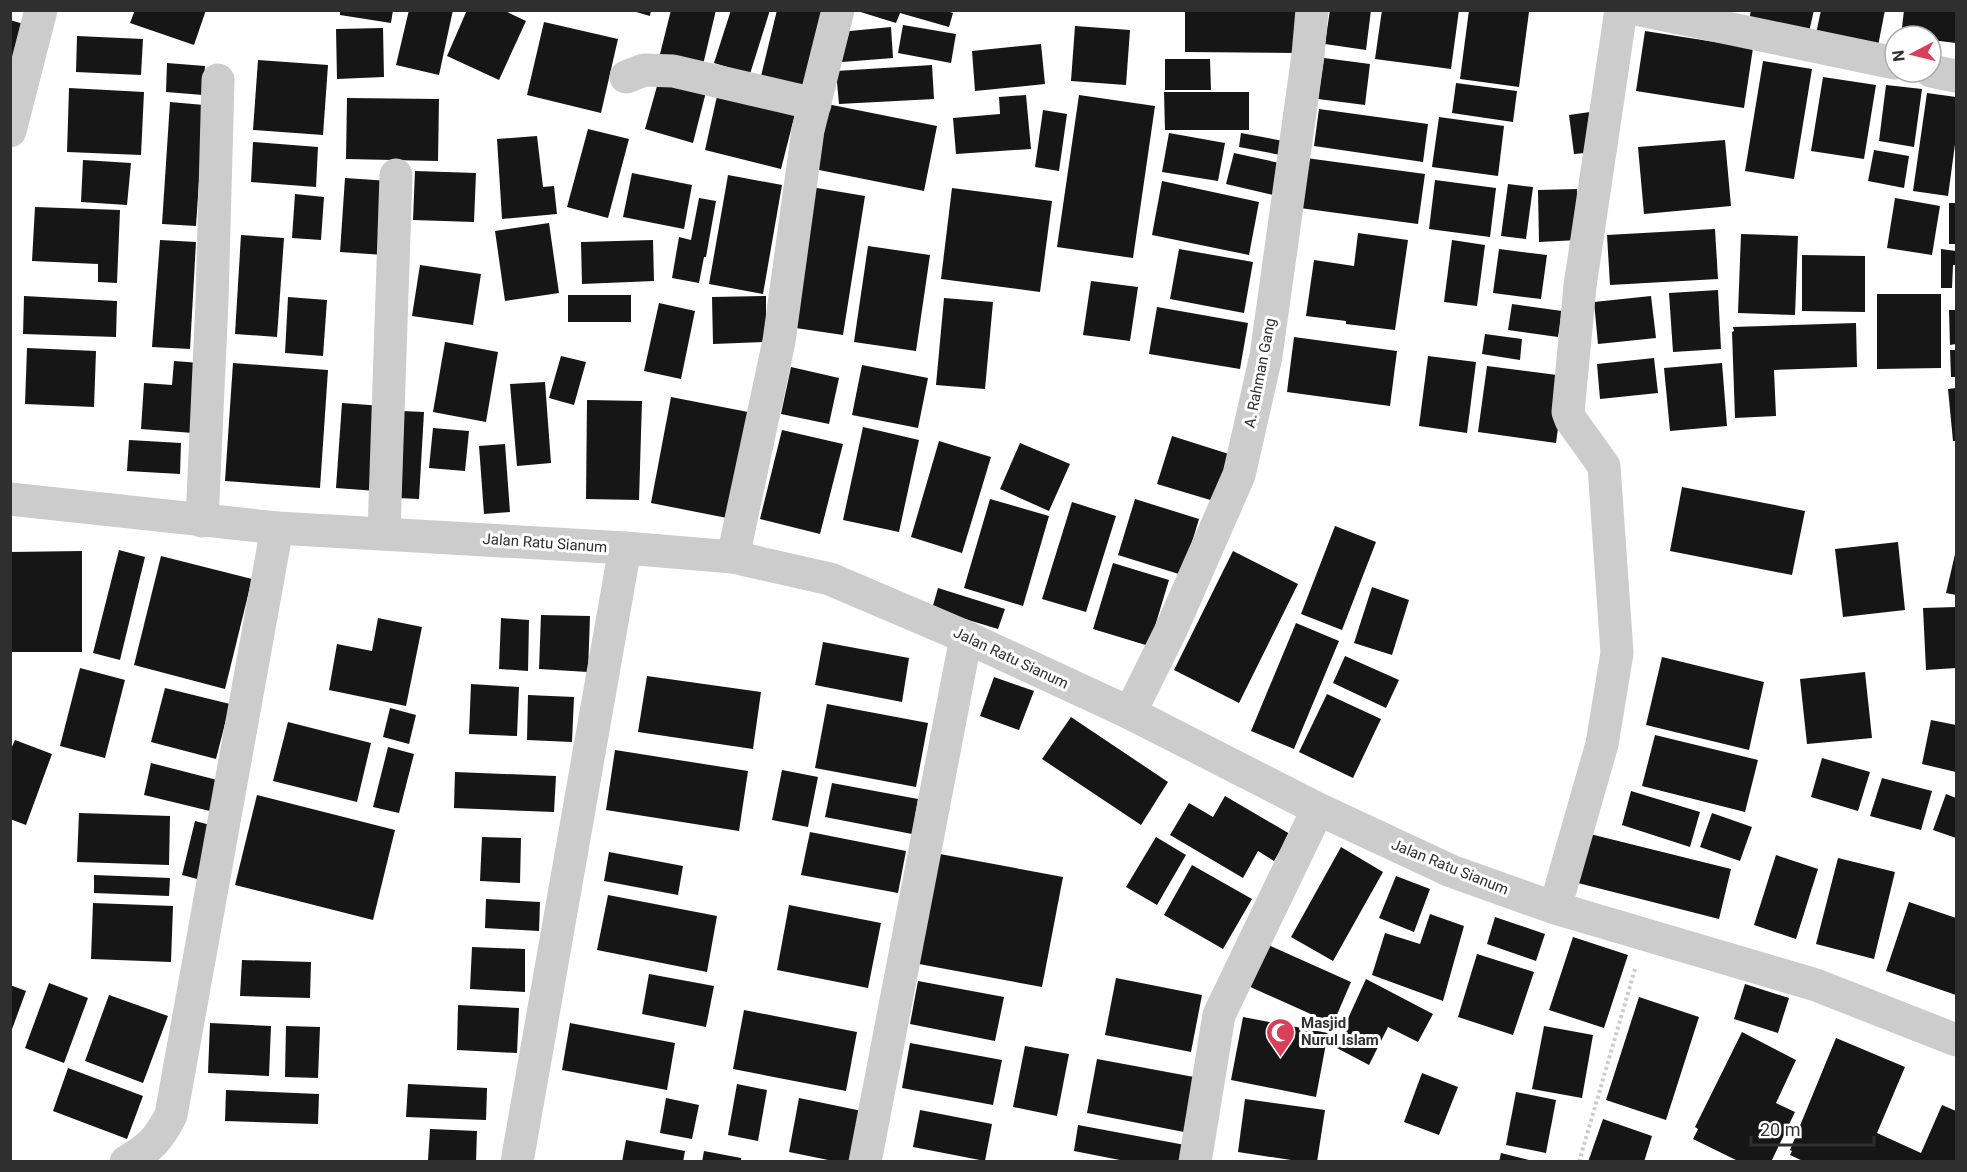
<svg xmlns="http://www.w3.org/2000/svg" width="1967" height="1172" font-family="Roboto,sans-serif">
<rect width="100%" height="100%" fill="#fff"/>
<g fill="#161616">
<polygon points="135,10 206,10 194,45 130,23"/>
<polygon points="340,10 393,10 391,23 340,15"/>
<polygon points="409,10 453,10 439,75 396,65"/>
<polygon points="467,10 503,10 526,21 499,80 447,56"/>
<polygon points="629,10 651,10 650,16"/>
<polygon points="671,10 716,10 702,69 659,58"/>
<polygon points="731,10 770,10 750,74 714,63"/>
<polygon points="777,10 827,10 808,88 761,76"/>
<polygon points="854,10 944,10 953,13 949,27 900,13 896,23"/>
<polygon points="1185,10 1298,10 1298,53 1185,52"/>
<polygon points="1330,10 1371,10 1366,50 1325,44"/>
<polygon points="1382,10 1459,10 1451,69 1375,59"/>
<polygon points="1469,10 1529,12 1519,87 1460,79"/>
<polygon points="1751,10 1814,10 1809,32 1749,20"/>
<polygon points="1821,10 1885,10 1878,46 1816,34"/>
<polygon points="1904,10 1956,10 1956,43 1931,40 1931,36 1901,36"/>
<polygon points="10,20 27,25 10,68"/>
<polygon points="544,22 618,39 601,113 527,95"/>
<polygon points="903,25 956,34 951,63 898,53"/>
<polygon points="1075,26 1130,30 1126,85 1071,81"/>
<polygon points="891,27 893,58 842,62 840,32"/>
<polygon points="383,28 384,77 337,79 336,29"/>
<polygon points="1645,31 1753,48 1744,108 1636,91"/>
<polygon points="77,36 143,39 141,75 76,72"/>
<polygon points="1041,44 1045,84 975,91 972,51"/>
<polygon points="1324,58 1370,64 1365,105 1318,99"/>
<polygon points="1165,59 1210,59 1211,90 1165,90"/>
<polygon points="258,60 328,65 323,135 253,130"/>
<polygon points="1763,61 1812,69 1794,179 1745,171"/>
<polygon points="167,63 205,66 203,95 166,92"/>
<polygon points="932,65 934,99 839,104 836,71"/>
<polygon points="1823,77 1876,85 1864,159 1811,151"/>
<polygon points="659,79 706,92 693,143 645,129"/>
<polygon points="1456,83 1517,91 1513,122 1452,113"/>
<polygon points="1886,85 1922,89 1914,147 1879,141"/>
<polygon points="719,87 797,106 781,169 705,150"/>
<polygon points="69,88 144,92 141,155 67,152"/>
<polygon points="1164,92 1249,92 1249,130 1165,130"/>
<polygon points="1927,93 1956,97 1956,137 1948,196 1913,191"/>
<polygon points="1026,95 1031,149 956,154 953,118 1000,114 999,97"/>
<polygon points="1079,95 1155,106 1133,258 1057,247"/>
<polygon points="347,98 439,99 438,161 346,159"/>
<polygon points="170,102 204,105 196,226 162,224"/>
<polygon points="827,104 937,126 924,191 814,169"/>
<polygon points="1319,109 1428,124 1423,162 1314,146"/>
<polygon points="1043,110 1067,114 1059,171 1035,167"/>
<polygon points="1590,112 1595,152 1574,154 1569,115"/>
<polygon points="1439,117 1504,126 1498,176 1432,167"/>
<polygon points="588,129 629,139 608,218 567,207"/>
<polygon points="1169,133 1225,143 1218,181 1162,172"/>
<polygon points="1241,133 1289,142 1286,156 1239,147"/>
<polygon points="537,136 543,187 554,186 557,214 502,219 497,139"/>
<polygon points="1725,140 1731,206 1644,214 1638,147"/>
<polygon points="253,142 318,147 316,187 251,182"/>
<polygon points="1874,150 1909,156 1904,188 1868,181"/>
<polygon points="1234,153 1284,164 1277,196 1226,184"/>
<polygon points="1306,158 1425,174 1418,224 1300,208"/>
<polygon points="83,160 131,163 127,205 81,202"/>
<polygon points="415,171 476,173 474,222 413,220"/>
<polygon points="632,173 692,185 684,229 623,217"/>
<polygon points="728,175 782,185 763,294 709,284"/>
<polygon points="345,178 389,181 384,255 340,252"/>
<polygon points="1435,180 1496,188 1490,237 1429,229"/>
<polygon points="1162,181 1259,202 1249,255 1152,235"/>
<polygon points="1508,184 1533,187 1526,239 1501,236"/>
<polygon points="811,187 865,196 843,335 789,327"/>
<polygon points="952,188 1052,201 1040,292 941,279"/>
<polygon points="1577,189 1578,240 1539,242 1538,190"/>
<polygon points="295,194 324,197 321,240 292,238"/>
<polygon points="699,198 716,201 706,257 704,257 699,283 672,278 679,237 691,240"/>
<polygon points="1895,198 1940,206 1932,255 1887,248"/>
<rect x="1949" y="203" width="7" height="41"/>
<polygon points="35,207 120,210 117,283 98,282 98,264 32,261"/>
<polygon points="549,223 559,293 505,301 495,231"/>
<polygon points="1715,229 1718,279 1610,285 1607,235"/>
<polygon points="1358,233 1408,240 1395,330 1346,324 1346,321 1306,316 1314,260 1354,266"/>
<polygon points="1741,234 1798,236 1795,315 1738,313"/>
<polygon points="241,235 284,238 277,337 235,334"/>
<polygon points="160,240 196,242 190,349 152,347"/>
<polygon points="653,240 654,281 582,284 581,242"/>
<polygon points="1452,240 1485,245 1477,306 1444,302"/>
<polygon points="868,246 930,255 916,351 854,342"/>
<polygon points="1179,249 1253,262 1244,313 1170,299"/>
<polygon points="1499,249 1547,255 1541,299 1493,293"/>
<polygon points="1941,249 1956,251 1956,265 1953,265 1952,288 1941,288"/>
<polygon points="1802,255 1865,256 1865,312 1802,311"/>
<polygon points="420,265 481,274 473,325 412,316"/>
<polygon points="1091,281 1138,287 1130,341 1083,335"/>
<polygon points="1718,290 1721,349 1673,352 1669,293"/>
<polygon points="1877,294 1941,294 1941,368 1877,369"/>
<rect x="568" y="295" width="63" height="27"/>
<polygon points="24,296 117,301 116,337 23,334"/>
<polygon points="766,296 766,342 713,344 712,297"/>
<polygon points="1651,296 1656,338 1598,344 1594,302"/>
<polygon points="288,297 327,300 323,356 285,353"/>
<polygon points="944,298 993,302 985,389 936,385"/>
<polygon points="659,303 695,311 681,379 644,371"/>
<polygon points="1512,304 1562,311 1558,337 1508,330"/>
<polygon points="1157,307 1248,323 1240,369 1149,354"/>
<polygon points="1949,310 1956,310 1956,344 1950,345"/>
<polygon points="1856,323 1857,367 1774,370 1776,416 1735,418 1732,332 1734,331 1733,327"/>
<polygon points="1485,334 1522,339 1520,360 1482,354"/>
<polygon points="1294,337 1397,351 1390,406 1287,392"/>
<polygon points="445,342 498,352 486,422 433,412"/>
<polygon points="27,348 96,351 94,407 25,404"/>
<polygon points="1950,350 1956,350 1956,377 1951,377"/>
<polygon points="561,356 586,362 574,405 549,398"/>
<polygon points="1428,356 1476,362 1467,433 1419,426"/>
<polygon points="1654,358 1658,393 1600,399 1597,364"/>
<polygon points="174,361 200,363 193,433 141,429 144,383 172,385"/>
<polygon points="233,363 328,370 320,488 225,481"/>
<polygon points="1722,363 1727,426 1670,431 1664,368"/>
<polygon points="862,365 928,378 918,428 852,415"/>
<polygon points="1487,366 1565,376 1556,443 1478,432"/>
<polygon points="791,367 839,378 829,424 781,414"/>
<polygon points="545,382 551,463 517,466 510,384"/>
<polygon points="1956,388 1956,441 1953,441 1948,389"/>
<polygon points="671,397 748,412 727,518 651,503"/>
<polygon points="587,400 642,401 639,500 586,499"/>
<polygon points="342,403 383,406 377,491 336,488"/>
<polygon points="402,411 424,412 419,499 397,498"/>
<polygon points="863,427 919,440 899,532 843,520"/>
<polygon points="433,428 469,431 465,471 429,468"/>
<polygon points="782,430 843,444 820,534 760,519"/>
<polygon points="1172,436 1232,455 1217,502 1157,484"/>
<polygon points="129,440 181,443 180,474 127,471"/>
<polygon points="939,441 991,457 962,553 911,537"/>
<polygon points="1020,443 1070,464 1049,511 1000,489"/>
<polygon points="505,444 510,512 484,514 479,446"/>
<polygon points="1682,487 1805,511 1792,575 1670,551"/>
<polygon points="990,499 1049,516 1023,606 964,588"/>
<polygon points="1135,499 1199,519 1182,575 1118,555"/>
<polygon points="1072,502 1116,516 1086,612 1042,599"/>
<polygon points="1335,526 1376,542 1342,630 1301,614"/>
<polygon points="1898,542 1905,610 1843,617 1835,549"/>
<polygon points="119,550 145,557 120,660 93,653"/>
<polygon points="1956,550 1956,595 1946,593"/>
<polygon points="82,551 82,652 10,652 10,552"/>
<polygon points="1233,551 1298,584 1239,703 1174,670"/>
<polygon points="161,556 252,579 225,689 134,665"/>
<polygon points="1113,563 1169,580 1149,646 1093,629"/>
<polygon points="1372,587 1409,600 1392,655 1354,643"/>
<polygon points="938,588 1005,609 998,629 932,609"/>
<polygon points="1956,607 1956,668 1926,670 1923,608"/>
<polygon points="541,615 590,616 588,672 539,669"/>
<polygon points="378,618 422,627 406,706 329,690 337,644 372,651"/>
<polygon points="501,618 529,620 528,671 499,669"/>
<polygon points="1296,623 1339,641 1294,749 1251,731"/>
<polygon points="823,642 909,658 902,702 815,685"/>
<polygon points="1345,656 1399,680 1386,708 1333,683"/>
<polygon points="1662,657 1764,682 1749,750 1646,725"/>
<polygon points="80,668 125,680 105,758 60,746"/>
<polygon points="1865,672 1872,738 1807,744 1800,679"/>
<polygon points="647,676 761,692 753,749 638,732"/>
<polygon points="994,677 1034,691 1019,730 980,716"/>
<polygon points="471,684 519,687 517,736 469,734"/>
<polygon points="165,688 230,704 216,759 151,742"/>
<polygon points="1327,694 1381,719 1353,778 1299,752"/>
<polygon points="528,695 574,697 572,742 527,740"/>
<polygon points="827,704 928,723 916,787 815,768"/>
<polygon points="390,708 416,715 409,744 383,737"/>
<polygon points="1071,717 1168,782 1141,825 1042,759"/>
<polygon points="1931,720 1956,725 1956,772 1922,764"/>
<polygon points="288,722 371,743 357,802 273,781"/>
<polygon points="1655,735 1758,760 1745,812 1642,786"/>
<polygon points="15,740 52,754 26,825 10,819 10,751"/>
<polygon points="388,747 414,754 399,813 373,807"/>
<polygon points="615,750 748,771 739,831 606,810"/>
<polygon points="1822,758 1870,772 1858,811 1811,797"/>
<polygon points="151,763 221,781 214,812 144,795"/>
<polygon points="782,770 818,777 808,827 772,820"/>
<polygon points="455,772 556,776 554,812 454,808"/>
<polygon points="1882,778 1932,791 1921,830 1870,816"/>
<polygon points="832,783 918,799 912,834 825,817"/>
<polygon points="1631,791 1700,812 1690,847 1622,825"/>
<polygon points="1946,794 1956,798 1956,838 1933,830"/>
<polygon points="257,795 395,830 373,920 235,885"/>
<polygon points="1225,796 1290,834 1274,861 1258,851 1243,878 1170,835 1189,803 1213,817"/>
<polygon points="79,813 170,816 169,865 77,862"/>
<polygon points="1712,813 1752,827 1740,861 1700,847"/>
<polygon points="195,821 218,827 205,881 182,875"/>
<polygon points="810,832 906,851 898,893 801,875"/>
<polygon points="1590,834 1731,869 1719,919 1578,883"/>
<polygon points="482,837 521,838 520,883 480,881"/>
<polygon points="1156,837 1186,855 1157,905 1126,887"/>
<polygon points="1341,847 1383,872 1333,961 1291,937"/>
<polygon points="609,852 683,866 678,895 604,881"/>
<polygon points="940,854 1063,877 1042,987 919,964"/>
<polygon points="1776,855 1818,869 1796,939 1754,925"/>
<polygon points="1838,858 1895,872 1874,959 1816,944"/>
<polygon points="1192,865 1252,899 1223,949 1164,915"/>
<polygon points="94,875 170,878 169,896 94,893"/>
<polygon points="1396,876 1430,889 1414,932 1379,918"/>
<polygon points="608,895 717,916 707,972 597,950"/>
<polygon points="486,899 540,902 539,931 485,928"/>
<polygon points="1909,902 1956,918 1956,995 1886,971"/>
<polygon points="93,903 173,906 171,962 91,959"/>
<polygon points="789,905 881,923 868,988 777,970"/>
<polygon points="1430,914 1464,926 1443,1001 1372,975 1385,933 1420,944"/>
<polygon points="1495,917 1545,934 1536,961 1487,944"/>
<polygon points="1573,937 1628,955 1604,1028 1549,1010"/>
<polygon points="1264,943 1351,982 1333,1024 1246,985"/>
<polygon points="472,947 525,949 525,992 470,989"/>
<polygon points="1477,954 1534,972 1513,1035 1458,1017"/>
<polygon points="242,960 311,962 310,998 240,996"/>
<polygon points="649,974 714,986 706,1027 642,1014"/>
<polygon points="1116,978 1202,995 1191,1052 1105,1035"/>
<polygon points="1366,979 1433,1014 1418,1042 1388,1027 1369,1065 1335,1047"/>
<polygon points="918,981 1004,997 995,1041 910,1024"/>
<polygon points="49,983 88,998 64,1063 25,1048"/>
<polygon points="1745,984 1789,998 1778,1033 1734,1019"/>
<polygon points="10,985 26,991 11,1032 10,1032"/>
<polygon points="109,995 168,1016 143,1083 85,1061"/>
<polygon points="1639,997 1699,1017 1666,1120 1606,1100"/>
<polygon points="458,1005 519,1008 517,1053 457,1050"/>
<polygon points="744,1010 857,1032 846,1091 733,1069"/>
<polygon points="1243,1017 1328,1033 1316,1097 1231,1080"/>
<polygon points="210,1023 271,1026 269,1076 208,1073"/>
<polygon points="570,1023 675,1043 667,1090 562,1070"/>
<polygon points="286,1026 320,1027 318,1078 285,1077"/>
<polygon points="1544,1026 1593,1035 1582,1098 1532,1089"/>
<polygon points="1742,1032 1796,1060 1776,1103 1795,1112 1771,1162 1740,1162 1693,1139 1698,1129 1695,1127"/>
<polygon points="1836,1038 1905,1067 1877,1133 1921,1153 1942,1105 1956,1111 1956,1162 1805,1162 1790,1155 1792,1151 1790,1150"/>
<polygon points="910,1043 1002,1060 993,1105 902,1088"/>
<polygon points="1025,1046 1069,1054 1057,1116 1013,1107"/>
<polygon points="1097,1059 1194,1077 1184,1132 1087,1113"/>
<polygon points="68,1068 143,1096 127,1139 53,1111"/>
<polygon points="1422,1073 1458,1087 1439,1135 1404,1122"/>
<polygon points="408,1084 487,1088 486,1120 406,1117"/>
<polygon points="737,1084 767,1090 758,1141 728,1135"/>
<polygon points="226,1090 319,1094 318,1124 225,1121"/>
<polygon points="1516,1092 1556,1100 1546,1153 1506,1145"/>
<polygon points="666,1098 699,1105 692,1139 660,1133"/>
<polygon points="799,1098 862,1111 852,1162 838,1162 789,1152"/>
<polygon points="1245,1099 1325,1110 1317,1162 1304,1162 1238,1152"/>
<polygon points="920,1110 992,1124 985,1161 913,1147"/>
<polygon points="1603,1119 1652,1136 1644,1162 1588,1162"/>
<polygon points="1078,1125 1185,1145 1182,1162 1130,1162 1074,1151"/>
<polygon points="430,1129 477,1131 476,1162 428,1160"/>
<polygon points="626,1140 685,1151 683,1162 622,1162"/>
<polygon points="704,1151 741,1158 741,1162 702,1162"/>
<polygon points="1501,1153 1533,1161 1533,1162 1499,1162"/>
</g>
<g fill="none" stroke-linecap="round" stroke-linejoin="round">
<polyline stroke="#ccc" stroke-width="4" stroke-dasharray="3 3" stroke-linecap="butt" points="1579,1162 1635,969"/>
<g stroke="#ccc" stroke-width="33">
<polyline points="1641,10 1895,63"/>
<polyline points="1931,71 1956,76"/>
<polyline points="626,77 644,70 673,71 815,104"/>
<polyline points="10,131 41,10"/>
<polyline points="10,499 277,528 625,548 733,557 830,579 966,637 1130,713 1318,809 1451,871 1555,908 1816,985 1956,1040"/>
<polyline points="202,521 212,301 218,80"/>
<polyline points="384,533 396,175"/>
<polyline points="733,557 779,341 808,130 838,10"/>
<polyline points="1130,713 1171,630 1239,475 1266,356 1308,55 1312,10"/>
<polyline points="1555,908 1602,744 1617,653 1604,466 1571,420 1568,412 1580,286 1621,10"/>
<path d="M126,1162C150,1148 159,1139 171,1115L277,528"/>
<polyline points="517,1162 625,548"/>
<polyline points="865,1162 966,637"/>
<polyline points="1195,1162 1219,1015 1318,809"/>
</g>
</g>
<defs>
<symbol id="mosque-pin" viewBox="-11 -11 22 30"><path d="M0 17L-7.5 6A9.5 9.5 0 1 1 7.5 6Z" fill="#d93e5b" stroke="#fff"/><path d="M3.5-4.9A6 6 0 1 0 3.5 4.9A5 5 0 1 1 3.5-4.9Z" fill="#fff"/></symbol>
</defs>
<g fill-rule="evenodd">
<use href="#mosque-pin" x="1264" y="1016" width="33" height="45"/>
</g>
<g text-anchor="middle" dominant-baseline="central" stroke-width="6" stroke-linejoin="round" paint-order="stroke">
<g font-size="15" fill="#2f2f2f" stroke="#fff">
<text transform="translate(1260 373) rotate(-79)">A. Rahman Gang</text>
<text transform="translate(545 543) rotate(4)">Jalan Ratu Sianum</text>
<text transform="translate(1011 658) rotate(25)">Jalan Ratu Sianum</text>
<text transform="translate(1450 867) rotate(22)">Jalan Ratu Sianum</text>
</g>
<g font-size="15" font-weight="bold" fill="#2f2f2f" stroke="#fff" text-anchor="start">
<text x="1301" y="1023">Masjid<tspan x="1301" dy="17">Nurul Islam</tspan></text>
</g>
</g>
<rect width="1967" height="1172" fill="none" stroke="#2f2f2f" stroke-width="24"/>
<g transform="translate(1913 54) rotate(263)"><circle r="28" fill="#ffffff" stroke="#acacac" stroke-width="1.5"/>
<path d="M0-4.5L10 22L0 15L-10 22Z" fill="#d93e5b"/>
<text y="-9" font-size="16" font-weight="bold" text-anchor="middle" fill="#2f2f2f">N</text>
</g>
<path d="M1751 1136v9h123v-9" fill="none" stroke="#2f2f2f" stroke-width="3"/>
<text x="1760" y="1136" font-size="18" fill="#2f2f2f" stroke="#ffffff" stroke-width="4.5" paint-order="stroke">20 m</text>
</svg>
